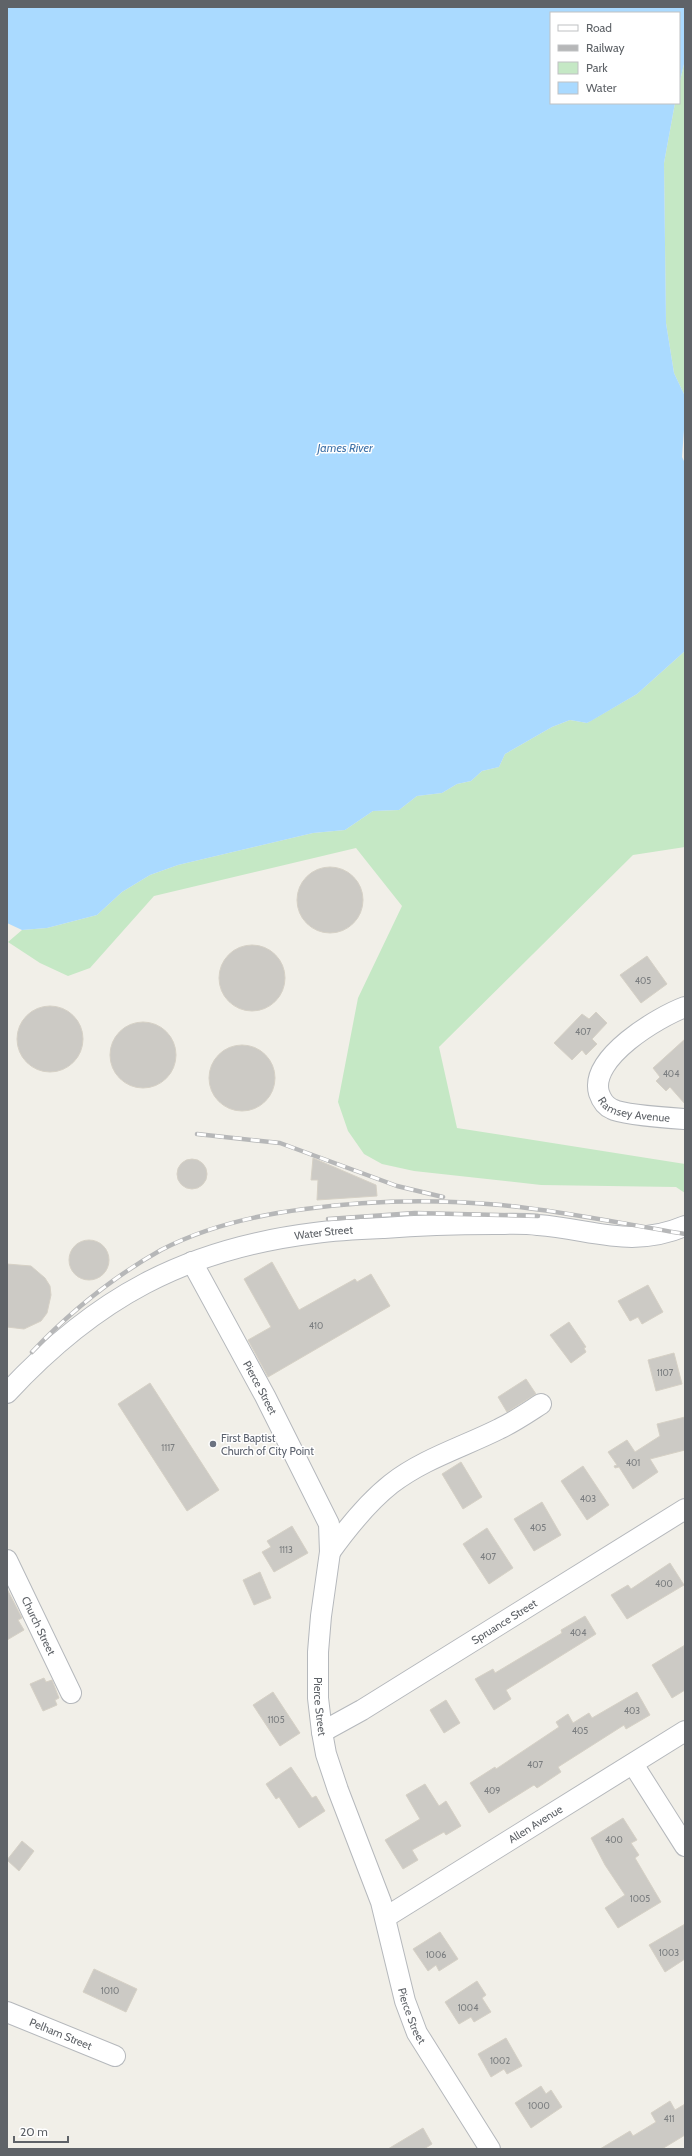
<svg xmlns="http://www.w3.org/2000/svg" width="692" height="2156" font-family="Cabin,sans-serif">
<rect width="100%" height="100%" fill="#f1efe8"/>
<g fill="#c5e8c5">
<polygon points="685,60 685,407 684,394 674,373 666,323 664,163 675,103 679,103 679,85"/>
<polygon points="685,651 685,847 633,855 439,1047 457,1128 685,1164 685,1193 676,1187 541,1185 414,1171 382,1164 364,1154 348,1131 338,1102 358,998 402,906 356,848 154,896 90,968 68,976 40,963 8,942 22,930 47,928 97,915 122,892 150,875 178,865 313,833 345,830 373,811 399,810 417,796 442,793 457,784 471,781 482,771 499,767 505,754 552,727 570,720 587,723 637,694"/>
</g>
<polygon fill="#aadaff" points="7,7 685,7 685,60 679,85 679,13 551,13 551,103 675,103 664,163 666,323 674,373 684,394 685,416 682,457 685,463 685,651 637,694 591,721 587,723 570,720 552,727 505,754 499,767 482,771 471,781 457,784 442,793 417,796 399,810 373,811 345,830 313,833 178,865 150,875 122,892 97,915 47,928 22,930 7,923"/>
<g fill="#cccac5" stroke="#d6d1c6">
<circle cx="330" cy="900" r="33"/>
<circle cx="252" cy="978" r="33"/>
<polygon points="647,956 667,984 641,1003 620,975"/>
<circle cx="50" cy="1039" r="33"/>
<polygon points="596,1012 607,1023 592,1039 597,1044 586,1055 582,1050 572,1060 554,1043 582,1014 589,1019"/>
<circle cx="143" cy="1055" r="33"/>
<polygon points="685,1039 685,1104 670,1087 666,1091 656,1081 660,1077 653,1068"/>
<circle cx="242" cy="1078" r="33"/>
<polygon points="313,1158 376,1185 377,1196 317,1200 318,1180 311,1180"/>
<circle cx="192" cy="1174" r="15"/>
<circle cx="89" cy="1260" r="20"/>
<polygon points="272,1262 299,1310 355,1279 357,1282 371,1274 390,1306 268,1377 248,1340 271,1327 244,1279"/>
<polygon points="7,1264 31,1266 45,1278 50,1286 51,1295 47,1313 41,1321 24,1329 7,1327"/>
<polygon points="648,1285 663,1312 642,1324 638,1317 630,1321 618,1301"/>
<polygon points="569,1322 586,1347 584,1348 586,1352 571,1363 550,1335"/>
<polygon points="674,1353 682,1384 656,1391 648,1360"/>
<polygon points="526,1379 536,1394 507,1412 498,1397"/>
<polygon points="150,1383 219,1490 187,1511 118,1404"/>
<polygon points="685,1417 685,1450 650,1459 658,1472 633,1489 619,1467 615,1468 614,1466 617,1465 608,1452 627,1440 635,1452 660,1436 657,1424"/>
<polygon points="461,1462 482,1497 463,1509 442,1474"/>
<polygon points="583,1466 609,1505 587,1520 561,1481"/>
<polygon points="542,1502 561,1535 534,1551 514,1519"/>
<polygon points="292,1526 308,1553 274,1572 262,1552 271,1547 267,1541"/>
<polygon points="487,1528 513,1568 489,1584 463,1544"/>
<polygon points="670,1563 684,1585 627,1619 611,1595 628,1585 631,1589"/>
<polygon points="260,1572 271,1598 254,1605 243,1580"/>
<polygon points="7,1589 22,1618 18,1620 24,1630 7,1640"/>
<polygon points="585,1616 596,1634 506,1690 511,1699 494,1710 475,1679 493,1669 495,1673 562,1633 561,1630"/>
<polygon points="685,1645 685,1690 672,1698 652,1665"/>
<polygon points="44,1678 46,1682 52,1680 59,1698 55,1700 57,1705 43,1711 30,1684"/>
<polygon points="273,1692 300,1733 280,1746 253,1705"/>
<polygon points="637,1692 650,1715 626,1729 624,1725 558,1767 561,1772 537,1788 534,1785 489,1813 470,1783 495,1767 496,1769 559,1727 556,1722 568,1714 573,1723 589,1713 592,1718"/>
<polygon points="446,1700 460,1723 444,1733 430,1710"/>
<polygon points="291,1767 312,1798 316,1796 325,1811 299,1828 279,1797 276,1799 266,1784"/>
<polygon points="425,1784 439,1806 446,1801 461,1826 446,1835 444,1832 412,1850 418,1860 403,1869 385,1840 420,1819 406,1795"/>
<polygon points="623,1818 637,1840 631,1843 639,1855 635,1858 661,1902 618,1928 605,1908 625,1895 605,1865 591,1838"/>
<polygon points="22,1841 34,1851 19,1871 7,1860"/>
<polygon points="685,1924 685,1959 665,1972 649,1945"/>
<polygon points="440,1932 458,1959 439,1971 436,1965 428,1971 413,1949"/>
<polygon points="94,1969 137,1989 126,2012 83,1992"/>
<polygon points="477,1981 486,1995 482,1998 491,2012 474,2022 471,2017 459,2024 445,2002"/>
<polygon points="506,2038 522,2066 507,2074 504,2069 491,2077 478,2054"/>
<polygon points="541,2086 546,2094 551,2090 562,2107 531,2128 515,2103"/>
<polygon points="670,2101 675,2110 685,2104 685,2135 662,2149 600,2149 630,2131 633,2136 656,2122 651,2113"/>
<polygon points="423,2128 432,2144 424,2149 388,2149"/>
</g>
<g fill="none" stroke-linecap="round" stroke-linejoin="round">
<defs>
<g id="minor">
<path id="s1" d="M685,1007C658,1017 589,1058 599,1093C601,1099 605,1106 612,1109C623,1115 670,1118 685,1119"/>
<path id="s2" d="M192,1262L265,1396L329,1524L330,1552L321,1616L318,1652V1698L322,1732L326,1754L338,1790L381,1902L405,2001L417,2033L490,2149"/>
<path id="s3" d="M7,1393C95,1298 185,1249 315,1233C337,1230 361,1229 384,1228C421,1225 457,1224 494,1224C508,1224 523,1223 538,1225C592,1229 631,1249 685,1226"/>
<path d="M330,1552C348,1527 367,1503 391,1484C423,1459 463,1447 499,1429C514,1422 527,1413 541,1404"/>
<path id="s4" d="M7,1560L71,1693"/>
<path id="s5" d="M322,1732L362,1710L685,1509"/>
<polyline points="633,1764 685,1846"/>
<path id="s6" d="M386,1917L685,1731"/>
<path id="s7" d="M7,2012L115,2056"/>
</g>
</defs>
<use href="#minor" stroke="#b5b8bc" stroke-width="22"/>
<use href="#minor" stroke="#fff" stroke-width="20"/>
<defs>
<g id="rail">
<polyline points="197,1134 280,1143 397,1186 443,1197"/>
<polyline points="328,1219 415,1213 538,1216"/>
<path d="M32,1352C70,1312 113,1277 161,1250C205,1227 257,1215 305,1209C370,1200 436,1199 501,1205C563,1211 624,1224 685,1234"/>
</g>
</defs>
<use href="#rail" stroke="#b6b7b8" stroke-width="4.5"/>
<use href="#rail" stroke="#fff" stroke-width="3" stroke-dasharray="9" stroke-linecap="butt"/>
</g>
<circle fill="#6b7280" stroke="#fff" stroke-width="1.5" cx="213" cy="1444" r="4"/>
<g text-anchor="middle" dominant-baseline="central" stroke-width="3" stroke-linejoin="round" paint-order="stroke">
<g font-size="9" fill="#7a7d7f">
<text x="643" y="980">405</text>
<text x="583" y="1031">407</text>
<text x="671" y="1073">404</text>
<text x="316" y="1325">410</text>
<text x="665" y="1372">1107</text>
<text x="168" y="1447">1117</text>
<text x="633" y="1462">401</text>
<text x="588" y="1498">403</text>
<text x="538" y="1527">405</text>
<text x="286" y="1549">1113</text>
<text x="488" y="1556">407</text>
<text x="664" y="1583">400</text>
<text x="578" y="1632">404</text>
<text x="632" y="1710">403</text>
<text x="276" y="1719">1105</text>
<text x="580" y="1730">405</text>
<text x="535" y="1764">407</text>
<text x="492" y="1790">409</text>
<text x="614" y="1839">400</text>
<text x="640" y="1898">1005</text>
<text x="669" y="1952">1003</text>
<text x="436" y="1954">1006</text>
<text x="110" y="1990">1010</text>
<text x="468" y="2007">1004</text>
<text x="500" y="2060">1002</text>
<text x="539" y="2105">1000</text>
<text x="669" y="2118">411</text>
</g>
<g font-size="11" fill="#5f6368" stroke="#fff">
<text stroke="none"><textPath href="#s1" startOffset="172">Ramsey Avenue</textPath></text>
<text stroke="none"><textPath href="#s3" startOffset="364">Water Street</textPath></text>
<text stroke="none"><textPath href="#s2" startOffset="143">Pierce Street</textPath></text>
<text stroke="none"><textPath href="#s5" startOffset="213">Spruance Street</textPath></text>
<text stroke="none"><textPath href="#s4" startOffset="73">Church Street</textPath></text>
<text stroke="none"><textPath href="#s2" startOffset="479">Pierce Street</textPath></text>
<text stroke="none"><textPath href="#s6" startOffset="176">Allen Avenue</textPath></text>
<text stroke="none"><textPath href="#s2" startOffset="803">Pierce Street</textPath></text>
<text stroke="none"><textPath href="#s7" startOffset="58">Pelham Street</textPath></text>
</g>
<g font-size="11" fill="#5b616d" stroke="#fff" text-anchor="start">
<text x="221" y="1438">First Baptist<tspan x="221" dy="13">Church of City Point</tspan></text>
</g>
<g font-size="12" font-style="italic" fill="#4174aa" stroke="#fff">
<text x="345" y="447">James River</text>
</g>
</g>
<rect width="692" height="2156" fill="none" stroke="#5f6368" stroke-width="16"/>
<rect x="550" y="12" width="130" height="92" fill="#ffffff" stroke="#bfc1c3"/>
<rect x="558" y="25" width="20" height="6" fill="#ffffff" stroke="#bfc1c3"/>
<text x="586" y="32" font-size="12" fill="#5f6368">Road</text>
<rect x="558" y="45" width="20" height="6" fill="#b6b7b8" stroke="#bfc1c3"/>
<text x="586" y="52" font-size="12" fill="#5f6368">Railway</text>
<rect x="558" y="62" width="20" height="12" fill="#c5e8c5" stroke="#bfc1c3"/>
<text x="586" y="72" font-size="12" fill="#5f6368">Park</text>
<rect x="558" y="82" width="20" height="12" fill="#aadaff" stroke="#bfc1c3"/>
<text x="586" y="92" font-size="12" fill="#5f6368">Water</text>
<path d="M14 2136v6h54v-6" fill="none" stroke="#5f6368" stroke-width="2"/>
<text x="20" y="2136" font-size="12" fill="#5f6368" stroke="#ffffff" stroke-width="3" paint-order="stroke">20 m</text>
</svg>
